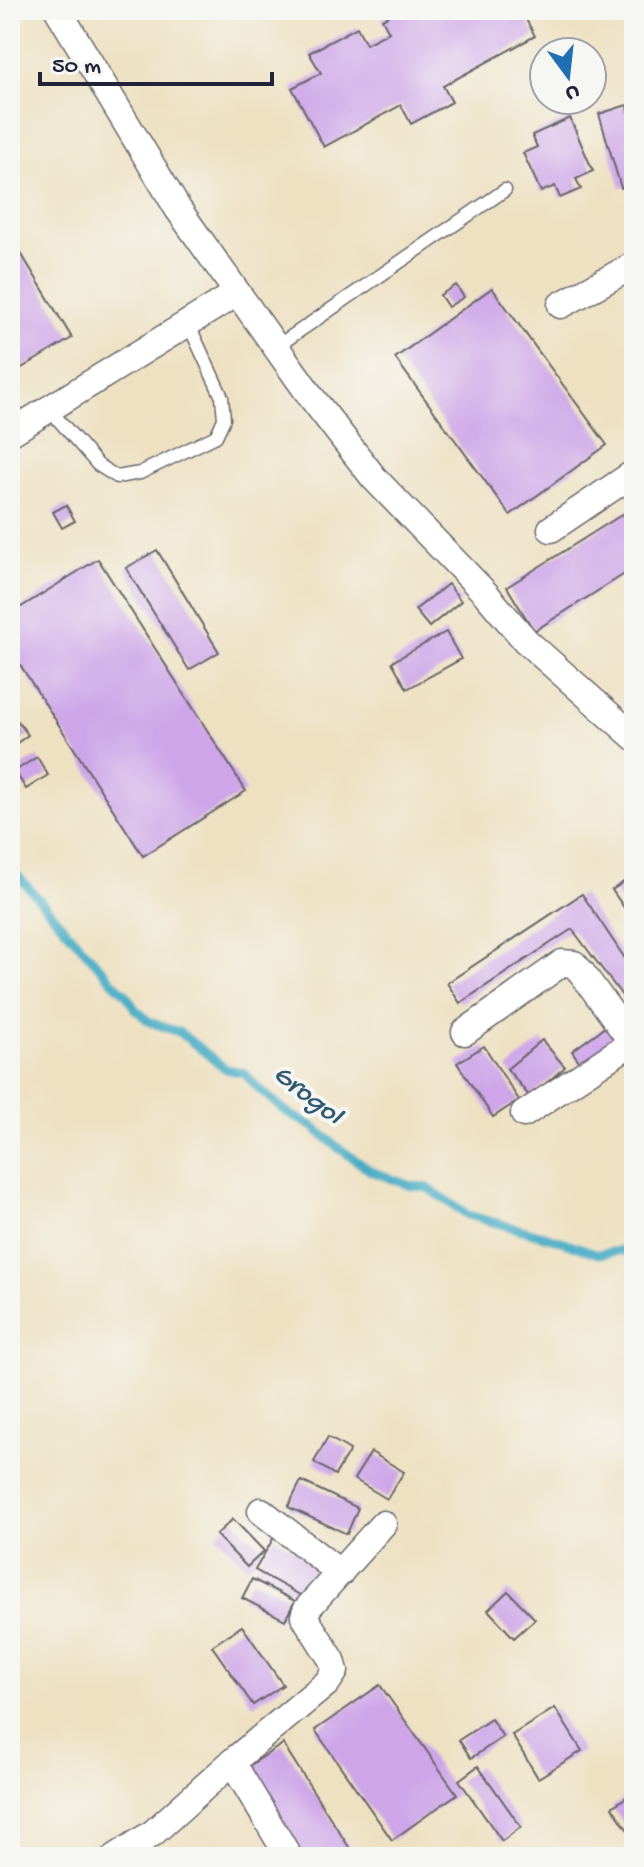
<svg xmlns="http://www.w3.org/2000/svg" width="644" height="1867" font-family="'Gochi Hand',sans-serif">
<rect width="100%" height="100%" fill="#f6f6f2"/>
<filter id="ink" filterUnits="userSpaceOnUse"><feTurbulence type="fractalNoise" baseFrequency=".0125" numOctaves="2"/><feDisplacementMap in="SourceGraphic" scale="16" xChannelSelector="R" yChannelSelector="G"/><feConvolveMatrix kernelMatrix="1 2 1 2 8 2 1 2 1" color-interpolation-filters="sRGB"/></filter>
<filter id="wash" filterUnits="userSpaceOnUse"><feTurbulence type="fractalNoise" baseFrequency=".006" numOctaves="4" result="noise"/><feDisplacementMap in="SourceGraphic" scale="32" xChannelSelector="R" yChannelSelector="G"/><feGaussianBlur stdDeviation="1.8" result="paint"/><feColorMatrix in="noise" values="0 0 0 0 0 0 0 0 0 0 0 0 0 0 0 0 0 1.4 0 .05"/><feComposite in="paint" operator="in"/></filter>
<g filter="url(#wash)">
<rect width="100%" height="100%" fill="#eee1c2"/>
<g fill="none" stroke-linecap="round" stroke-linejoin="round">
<polyline stroke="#45abc4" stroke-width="9" points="10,867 113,982 126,994 135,1009 150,1022 179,1032 226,1069 244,1073 260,1090 289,1114 312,1126 336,1146 371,1171 408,1185 428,1188 468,1215 558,1240 598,1254 625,1250 634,1261"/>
</g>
<g id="blocks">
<g fill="#cda5e8">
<polygon points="399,10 461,10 463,15 472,10 521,10 535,36 443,86 452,102 411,124 401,105 324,147 292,88 321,73 309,53 357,27 366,44 389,32 382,19"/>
<polygon points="627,105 634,129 634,184 621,188 599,114"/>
<polygon points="570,118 593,171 576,179 581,189 560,198 555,186 541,192 523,153 537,147 532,135"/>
<polygon points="10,235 72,338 15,372 10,365"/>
<polygon points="456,285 464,297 448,307 440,295"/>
<polygon points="492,288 607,445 510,515 395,358"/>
<polygon points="66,505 75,521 62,528 53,512"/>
<polygon points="634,507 634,568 534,631 507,587"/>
<polygon points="157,550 219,652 189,670 126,568"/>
<polygon points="98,559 246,791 143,856 10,649 10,614"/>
<polygon points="448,584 461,601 429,627 415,610"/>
<polygon points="446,632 461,659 407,689 392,662"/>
<polygon points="17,720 28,735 10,748 10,725"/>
<polygon points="37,757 48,775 26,789 15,771"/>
<polygon points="634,875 634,922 612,890"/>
<polygon points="582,894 634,972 634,1003 630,1006 572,929 460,1003 447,983"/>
<polygon points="609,1024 620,1040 583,1067 572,1051"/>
<polygon points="542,1040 565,1067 530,1097 507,1069"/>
<polygon points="484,1046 519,1100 493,1117 457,1063"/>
<polygon points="328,1437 350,1450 335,1475 314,1462"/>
<polygon points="371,1452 404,1472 387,1499 354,1479"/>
<polygon points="301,1481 358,1508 347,1534 288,1507"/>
<polygon points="233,1519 264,1551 247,1567 216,1535"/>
<polygon points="274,1537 328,1567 309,1600 255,1570"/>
<polygon points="252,1579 295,1601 285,1620 242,1598"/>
<polygon points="508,1591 535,1619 514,1638 488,1610"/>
<polygon points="242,1626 283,1685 253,1705 212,1646"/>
<polygon points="380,1685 457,1794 392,1840 315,1730"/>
<polygon points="555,1708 582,1751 538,1778 512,1735"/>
<polygon points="491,1719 503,1737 471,1758 459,1740"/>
<polygon points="283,1744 354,1855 350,1857 297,1857 241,1771"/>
<polygon points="478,1766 521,1827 502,1841 459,1780"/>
<polygon points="634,1792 634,1839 612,1807"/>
</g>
</g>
</g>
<g filter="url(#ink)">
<use href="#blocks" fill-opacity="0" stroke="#69656a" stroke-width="2"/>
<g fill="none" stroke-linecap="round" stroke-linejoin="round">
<defs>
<g id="service">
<polyline points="276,347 505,190"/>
<polyline points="49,409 98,465 117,477 140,473 216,436 224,419 222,397 188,323"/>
</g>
<g id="minor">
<polyline points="58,10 178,209 312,398 374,478 486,594 526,641 634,737"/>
<polyline points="561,305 634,265"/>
<polyline points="10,433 237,293"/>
<polyline points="551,529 634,473"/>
<polyline points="465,1032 562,963 574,964 582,973 632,1042"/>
<polyline points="524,1114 634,1041"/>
<polyline points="261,1511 340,1573"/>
<polyline points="232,1762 289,1857"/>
<polyline points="116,1857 153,1833 232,1762 327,1683 335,1671 332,1660 304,1616 306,1610 383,1524"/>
</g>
</defs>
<use href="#service" stroke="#69656a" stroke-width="15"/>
<use href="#minor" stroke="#69656a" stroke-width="29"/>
<use href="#service" stroke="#fff" stroke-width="12"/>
<use href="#minor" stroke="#fff" stroke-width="26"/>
</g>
</g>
<g text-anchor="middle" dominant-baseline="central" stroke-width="8" stroke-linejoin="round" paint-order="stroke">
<g font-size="28" font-style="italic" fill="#305972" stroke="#f6f6f2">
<text transform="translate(307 1096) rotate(38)">Grogol</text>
</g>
</g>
<rect width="644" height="1867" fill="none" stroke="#f6f6f2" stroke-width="40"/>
<g transform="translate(568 76) rotate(165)"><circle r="38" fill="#f6f6f2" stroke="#a1a1a9" stroke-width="2"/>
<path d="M0-6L14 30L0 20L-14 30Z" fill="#1f6fb2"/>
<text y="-12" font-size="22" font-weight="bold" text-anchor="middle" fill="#22223b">U</text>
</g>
<path d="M40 72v12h232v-12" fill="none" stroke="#22223b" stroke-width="4"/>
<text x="52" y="72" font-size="24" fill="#22223b" stroke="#f6f6f2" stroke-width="6" paint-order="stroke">50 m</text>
</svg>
